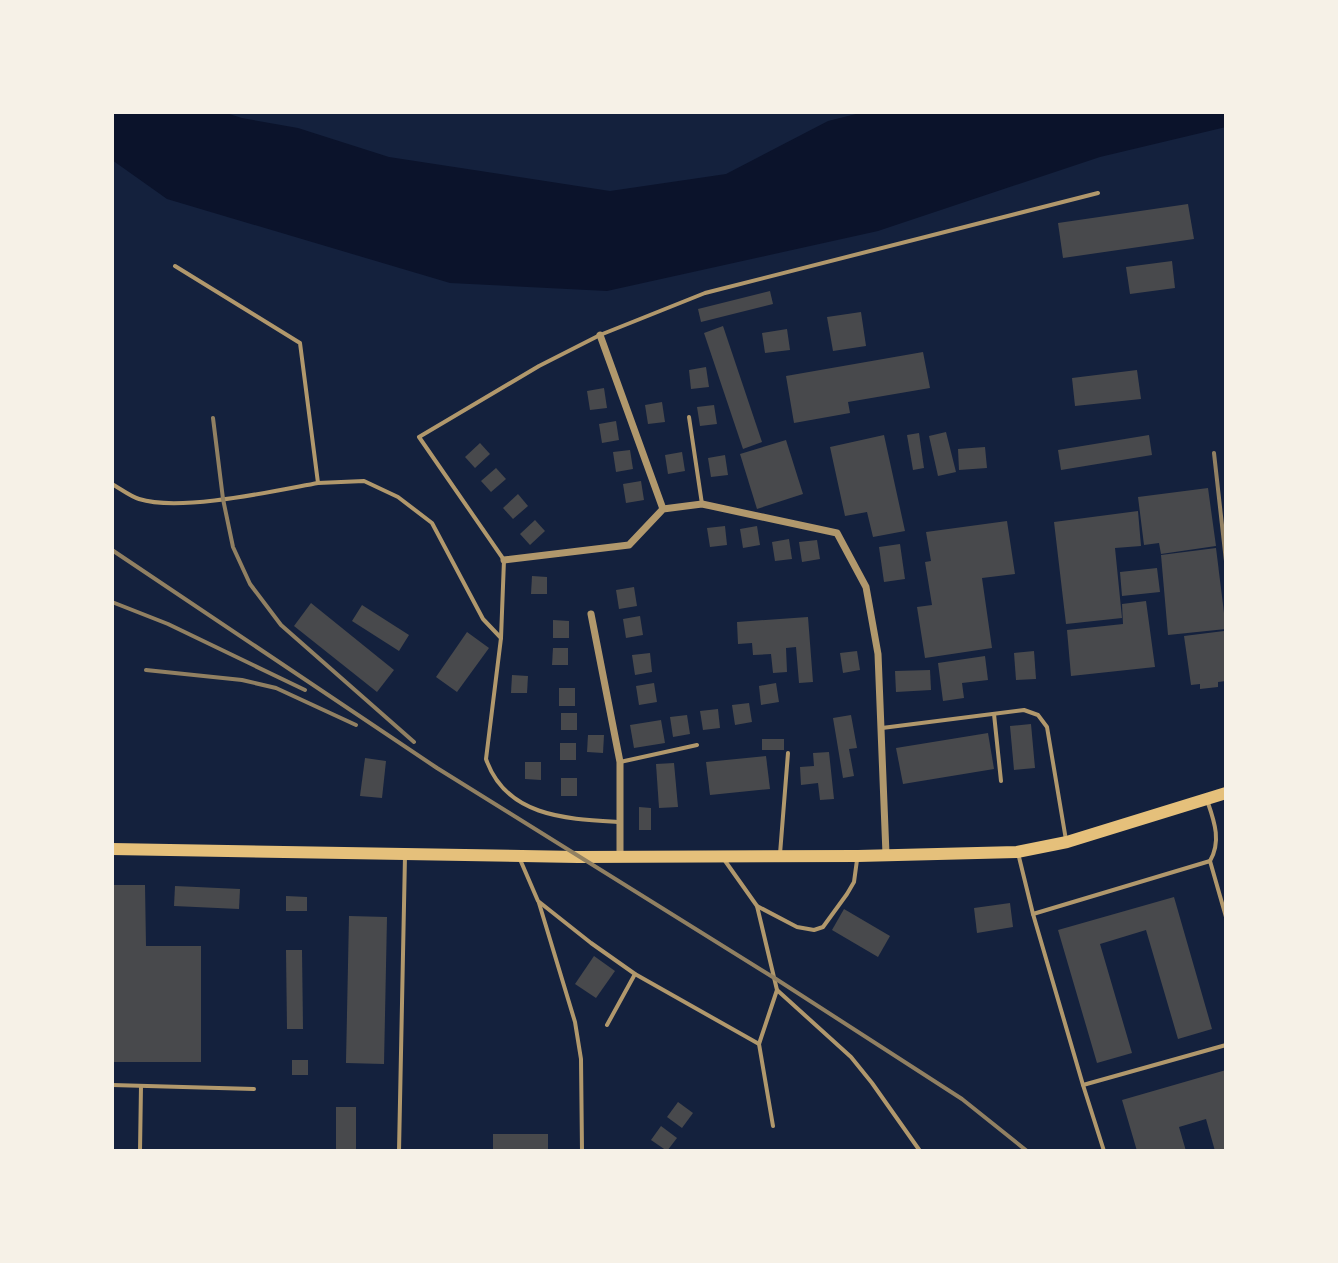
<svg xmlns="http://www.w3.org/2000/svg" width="1338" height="1263" font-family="'IBM Plex Serif',serif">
<rect width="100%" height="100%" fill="#14213d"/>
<polygon fill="#0b132b" points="112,112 223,112 242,118 298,128 389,157 610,191 726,174 828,121 864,112 1226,112 1226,127 1100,157 878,231 607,291 450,283 167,199 112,160"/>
<g fill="#48494c">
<polygon points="1188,204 1194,239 1063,258 1058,223"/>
<polygon points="1172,261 1175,288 1130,294 1126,267"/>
<polygon points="770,291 773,304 701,322 698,309"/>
<polygon points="861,312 866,346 833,351 827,317"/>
<polygon points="723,326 762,442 743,449 704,333"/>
<polygon points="787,329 790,350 765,353 762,333"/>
<polygon points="923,352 930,388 848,402 850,413 794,423 786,376"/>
<polygon points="706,367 709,387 691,389 689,370"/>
<polygon points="1137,370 1141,399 1075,406 1072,378"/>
<polygon points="604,388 607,408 590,410 587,391"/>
<polygon points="662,402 665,422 648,424 645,405"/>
<polygon points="714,405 717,424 700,426 697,407"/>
<polygon points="616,421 619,440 602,443 599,424"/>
<polygon points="946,432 956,472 938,476 929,436"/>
<polygon points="919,433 924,468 913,470 907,435"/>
<polygon points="884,435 905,531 873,537 867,512 845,516 830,447"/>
<polygon points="1149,435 1152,455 1061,470 1058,450"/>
<polygon points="786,440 803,494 757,509 740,454"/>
<polygon points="480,443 490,454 475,468 465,457"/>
<polygon points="985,447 987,468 959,470 958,449"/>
<polygon points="630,450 633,469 616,472 613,452"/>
<polygon points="682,452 685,471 668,474 665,455"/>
<polygon points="725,455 728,475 711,477 708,458"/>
<polygon points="496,468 506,479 491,492 481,481"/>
<polygon points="641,481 644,500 626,503 623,484"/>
<polygon points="1208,488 1216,546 1161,554 1159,543 1144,545 1138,497"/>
<polygon points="518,494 528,506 513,519 503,508"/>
<polygon points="1138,511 1141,546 1115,548 1122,618 1066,624 1054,522"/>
<polygon points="535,520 545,531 530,545 520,534"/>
<polygon points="1007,521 1015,574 982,578 992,648 925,658 917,607 932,605 925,562 931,561 926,532"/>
<polygon points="725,526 727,545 710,547 707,528"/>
<polygon points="757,526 760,545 743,548 740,529"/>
<polygon points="789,539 792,559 775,561 772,542"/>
<polygon points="817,540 820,559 802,562 799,542"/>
<polygon points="900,544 905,579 884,582 879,547"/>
<polygon points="1216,548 1226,629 1168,635 1161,555"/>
<polygon points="1157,568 1160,592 1122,596 1120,572"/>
<polygon points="532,576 547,577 547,594 531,594"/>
<polygon points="634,587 637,606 619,609 616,590"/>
<polygon points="1146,601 1155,667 1071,676 1067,630 1123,624 1122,604"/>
<polygon points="311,603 394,670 377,692 294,626"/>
<polygon points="362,605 409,635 399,651 352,621"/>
<polygon points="640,616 643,635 626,638 623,619"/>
<polygon points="808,617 813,682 799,683 796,647 786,648 787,672 773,673 771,654 753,655 752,643 738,644 737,622"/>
<polygon points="553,620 569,621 569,638 553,638"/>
<polygon points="1224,631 1226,681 1218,682 1218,687 1200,689 1200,684 1191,685 1184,636"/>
<polygon points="467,632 489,648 457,692 436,677"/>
<polygon points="553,648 568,648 568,665 552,665"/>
<polygon points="857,651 860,670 843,673 840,653"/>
<polygon points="1034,651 1036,679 1016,680 1014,653"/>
<polygon points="650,653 652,672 635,675 632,655"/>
<polygon points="985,656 988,680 962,683 964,698 943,701 938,663"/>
<polygon points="930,670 931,690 896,692 895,671"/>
<polygon points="512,675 528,676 527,693 511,693"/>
<polygon points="654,683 657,702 639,705 636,686"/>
<polygon points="776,683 779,702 761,705 759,686"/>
<rect x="559" y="688" width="16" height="18"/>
<polygon points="749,703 752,722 735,725 732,705"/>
<polygon points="718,709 720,728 703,730 700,711"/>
<rect x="561" y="713" width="16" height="17"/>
<polygon points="687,715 690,734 673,737 670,717"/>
<polygon points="851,715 857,748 849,749 854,776 843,778 833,718"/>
<polygon points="661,720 665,743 634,748 630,725"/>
<polygon points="1031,724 1035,768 1014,770 1010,726"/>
<polygon points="988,733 994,769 903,784 896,748"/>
<polygon points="588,735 604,735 603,753 587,752"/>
<rect x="762" y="739" width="22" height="11"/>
<rect x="560" y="743" width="16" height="17"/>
<polygon points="829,752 834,799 820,800 818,783 801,785 800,767 814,766 813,753"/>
<polygon points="766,756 770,789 710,795 706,762"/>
<polygon points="365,758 386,761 382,798 360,796"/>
<polygon points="525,762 541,762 541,780 525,779"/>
<polygon points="674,763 678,807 659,808 656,764"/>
<rect x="561" y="778" width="16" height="18"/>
<polygon points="639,807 651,808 651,830 639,830"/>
<polygon points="112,885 145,885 146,946 201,946 201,1062 112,1062"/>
<polygon points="175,886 240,889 239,909 174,906"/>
<polygon points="286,896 307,897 307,911 286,911"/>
<polygon points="1174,897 1212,1029 1178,1039 1146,930 1100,944 1132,1053 1097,1063 1058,930"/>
<polygon points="1010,903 1013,927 977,933 974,908"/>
<polygon points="844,909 890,936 878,957 832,930"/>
<polygon points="349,916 387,917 384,1064 346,1063"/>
<polygon points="286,950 302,950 303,1029 287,1029"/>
<polygon points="594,956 615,971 596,998 575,984"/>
<rect x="292" y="1060" width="16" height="15"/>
<polygon points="1226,1070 1226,1151 1215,1151 1206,1119 1179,1127 1186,1151 1137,1151 1122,1100"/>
<polygon points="678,1102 693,1113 682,1128 667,1117"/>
<rect x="336" y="1107" width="20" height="44"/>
<polygon points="661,1126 677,1138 667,1151 651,1140"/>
<rect x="493" y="1134" width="55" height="17"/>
</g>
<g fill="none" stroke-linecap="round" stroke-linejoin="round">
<g stroke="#b1986c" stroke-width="4">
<polyline points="175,266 300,343 318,483 364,481 398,497 432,523 483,619 501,638"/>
<polyline points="689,417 702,504"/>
<path d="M112,484C121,489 130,496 139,499C180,512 274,491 318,483"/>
<polyline points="994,714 1001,781"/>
<polyline points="882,728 1024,710 1038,715 1047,727 1066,840"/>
<polyline points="620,762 697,745"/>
<path d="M1208,803C1215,823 1221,842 1210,861"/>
<path d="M619,822C567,819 506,817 486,759L501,638L504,560L419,437L539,366L600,335L705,293L1098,193"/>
<polyline points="1018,853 1033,914 1210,861 1226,917"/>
<polyline points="780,854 788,753"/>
<polyline points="519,857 538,901 591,943 635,974 759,1044 773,1126"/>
<polyline points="723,858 757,906 797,927 814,930 823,927 847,894 854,882 857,860"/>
<polyline points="539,903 575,1022 581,1059 582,1151"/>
<polyline points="757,906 777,990 759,1044"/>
<polyline points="1033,914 1083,1085 1226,1045"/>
<polyline points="777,990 851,1057 872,1083 920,1151"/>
<polyline points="607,1025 635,974"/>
<polyline points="112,1085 254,1089"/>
<polyline points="1083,1085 1104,1151"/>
<polyline points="140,1151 141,1086"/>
<polyline points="399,1151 405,856"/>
</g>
<g stroke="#b1986c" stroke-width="7">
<polyline points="600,335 663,509"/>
<polyline points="504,560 629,545 663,509 702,504 837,533 866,587 878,654 886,854"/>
<polyline points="591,614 620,762 620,857"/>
</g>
<polyline stroke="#e5c07b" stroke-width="12" points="112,849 578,857 858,856 1017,852 1067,842 1226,793"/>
<g stroke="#918062" stroke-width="4">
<polyline points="213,418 223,499 233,547 250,584 281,625 414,742"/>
<polyline points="1214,453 1226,561"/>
<polyline points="112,550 437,768 776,979 962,1099 1027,1151"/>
<polyline points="112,602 168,624 305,690"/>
<polyline points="146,670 242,680 276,688 356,725"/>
</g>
</g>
<rect width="1338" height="1263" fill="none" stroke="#f6f1e7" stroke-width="228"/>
</svg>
